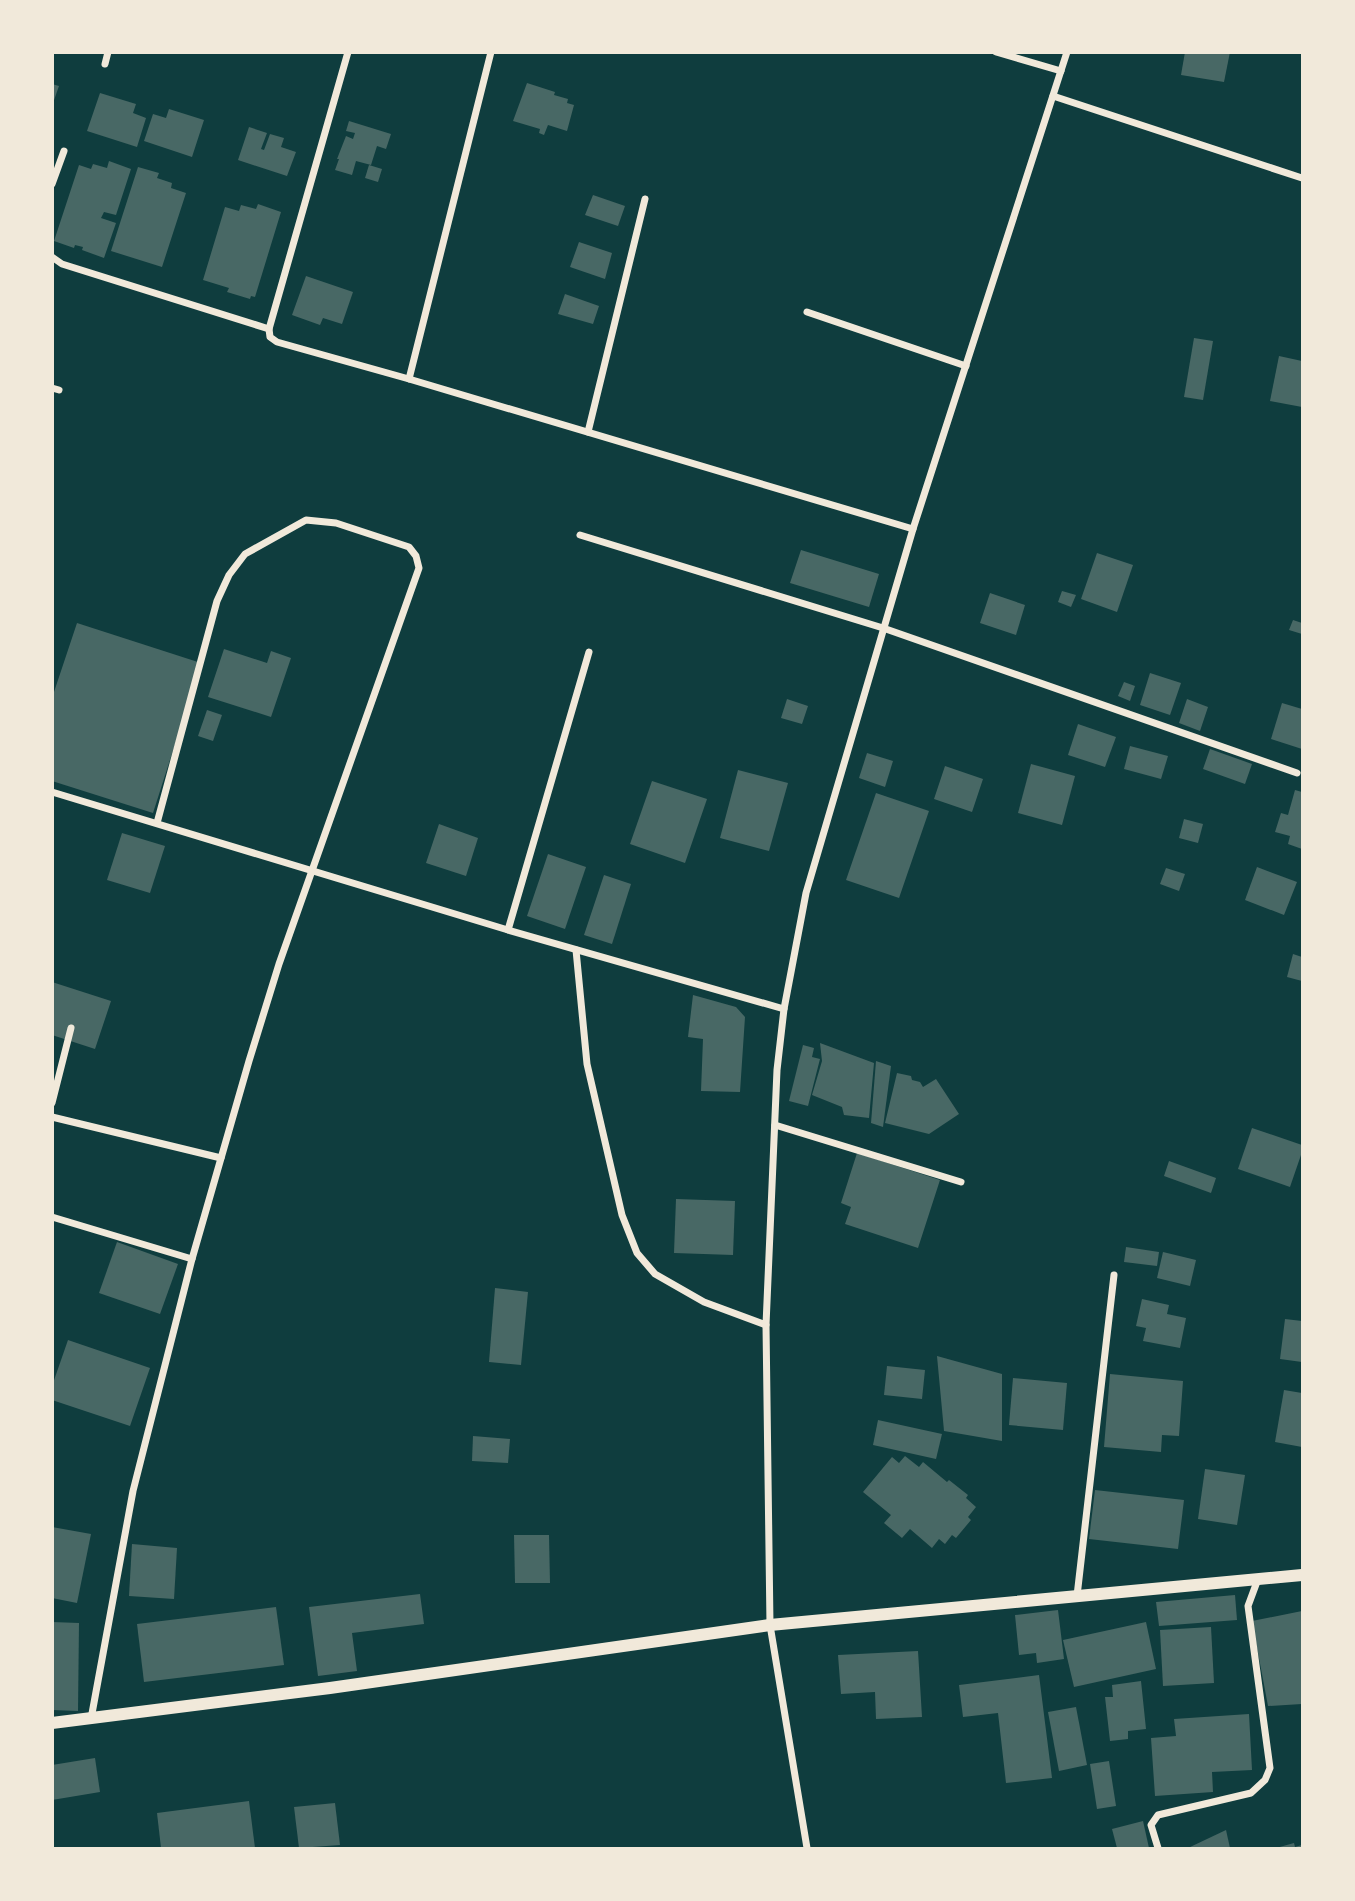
<svg xmlns="http://www.w3.org/2000/svg" width="1355" height="1901" font-family="Manrope,sans-serif">
<rect width="100%" height="100%" fill="#0f3d3e"/>
<g fill="#486865">
<polygon points="1185,52 1230,52 1224,82 1181,75"/>
<polygon points="527,83 555,92 554,95 568,99 567,103 574,105 567,131 548,125 544,135 539,133 540,129 513,121"/>
<polygon points="52,84 59,86 53,103 52,103"/>
<polygon points="100,93 136,104 133,113 146,118 137,147 87,131"/>
<polygon points="169,109 204,120 192,157 144,141 153,114 166,118"/>
<polygon points="349,121 391,134 386,149 377,146 371,165 356,161 352,175 335,170 339,159 337,159 346,136 353,139 355,133 346,131"/>
<polygon points="249,127 267,133 261,149 264,150 270,134 284,138 281,147 296,152 287,176 238,160"/>
<polygon points="109,161 131,169 116,215 104,212 101,218 116,223 104,258 82,250 83,247 75,245 74,248 54,241 79,165 91,169 93,164 107,168"/>
<polygon points="369,165 382,169 378,182 365,178"/>
<polygon points="138,167 159,173 157,178 172,183 171,188 186,193 162,267 111,251"/>
<polygon points="593,195 625,206 618,226 585,215"/>
<polygon points="258,204 281,212 255,297 251,296 250,299 227,292 229,288 203,280 225,207 239,211 241,205 256,209"/>
<polygon points="579,242 612,253 605,279 570,267"/>
<polygon points="306,276 353,292 342,324 323,318 320,325 292,315"/>
<polygon points="565,294 599,306 593,324 558,314"/>
<polygon points="1194,338 1213,341 1203,400 1184,397"/>
<polygon points="1279,356 1302,361 1302,407 1270,401"/>
<polygon points="801,550 879,574 869,607 790,583"/>
<polygon points="1097,553 1133,565 1117,612 1081,599"/>
<polygon points="1062,591 1076,595 1071,607 1058,602"/>
<polygon points="990,593 1025,605 1016,635 980,623"/>
<polygon points="1293,620 1302,623 1302,634 1289,630"/>
<polygon points="77,623 201,663 153,813 52,781 52,698"/>
<polygon points="224,649 267,663 271,651 291,658 271,717 208,697"/>
<polygon points="1150,673 1181,683 1170,715 1140,705"/>
<polygon points="1124,682 1135,686 1130,701 1118,696"/>
<polygon points="787,699 808,706 802,724 781,718"/>
<polygon points="1187,699 1208,707 1200,731 1179,723"/>
<polygon points="1282,703 1302,709 1302,749 1271,739"/>
<polygon points="207,710 222,715 213,741 198,736"/>
<polygon points="1078,724 1116,737 1105,767 1068,755"/>
<polygon points="1130,746 1168,756 1161,779 1124,769"/>
<polygon points="1210,749 1252,764 1245,784 1203,769"/>
<polygon points="867,753 893,761 885,787 859,778"/>
<polygon points="1031,764 1075,776 1062,825 1018,813"/>
<polygon points="945,766 983,779 972,812 934,799"/>
<polygon points="738,770 788,783 769,851 720,838"/>
<polygon points="652,781 707,799 685,863 630,844"/>
<polygon points="1295,790 1302,792 1302,849 1288,844 1290,836 1275,832 1281,813 1288,815"/>
<polygon points="876,793 929,811 899,898 846,880"/>
<polygon points="1184,819 1203,824 1198,843 1179,838"/>
<polygon points="439,824 478,838 466,876 426,863"/>
<polygon points="122,833 165,846 150,893 107,880"/>
<polygon points="548,854 586,867 565,929 527,916"/>
<polygon points="1257,867 1297,882 1284,915 1245,900"/>
<polygon points="1166,868 1185,874 1179,891 1160,884"/>
<polygon points="604,875 631,884 612,944 584,935"/>
<polygon points="1293,954 1302,957 1302,981 1287,977"/>
<polygon points="52,982 111,1001 95,1049 52,1035"/>
<polygon points="693,995 736,1007 745,1017 740,1092 701,1091 703,1039 688,1037"/>
<polygon points="820,1043 874,1063 869,1118 844,1115 842,1107 812,1095 822,1061"/>
<polygon points="803,1045 814,1048 812,1057 820,1059 808,1106 789,1101"/>
<polygon points="876,1061 891,1066 883,1127 871,1123"/>
<polygon points="897,1073 911,1076 912,1080 920,1082 923,1087 936,1079 959,1114 929,1134 885,1123"/>
<polygon points="1252,1128 1302,1145 1302,1152 1290,1187 1238,1169"/>
<polygon points="857,1153 940,1180 918,1248 845,1224 851,1207 841,1203"/>
<polygon points="1169,1161 1216,1178 1211,1193 1164,1176"/>
<polygon points="676,1199 735,1201 733,1255 674,1253"/>
<polygon points="117,1242 178,1264 160,1314 99,1293"/>
<polygon points="1126,1247 1159,1252 1157,1266 1124,1262"/>
<polygon points="1163,1252 1196,1260 1190,1286 1157,1278"/>
<polygon points="495,1288 528,1292 521,1365 489,1362"/>
<polygon points="1142,1299 1169,1305 1167,1314 1186,1318 1180,1348 1143,1341 1146,1328 1136,1326"/>
<polygon points="1285,1319 1302,1321 1302,1362 1280,1359"/>
<polygon points="68,1340 150,1368 130,1426 52,1400 52,1386"/>
<polygon points="937,1356 1002,1374 1002,1441 944,1431"/>
<polygon points="887,1366 925,1370 922,1399 884,1395"/>
<polygon points="1110,1374 1183,1381 1179,1436 1162,1435 1161,1452 1104,1447"/>
<polygon points="1013,1378 1067,1383 1063,1430 1009,1425"/>
<polygon points="1284,1390 1302,1393 1302,1447 1275,1442"/>
<polygon points="878,1420 942,1434 936,1459 873,1445"/>
<polygon points="473,1436 510,1439 508,1463 472,1461"/>
<polygon points="905,1456 919,1467 923,1462 947,1482 949,1480 968,1495 966,1498 976,1507 968,1517 971,1520 956,1538 952,1535 945,1544 939,1539 932,1548 910,1529 902,1538 884,1523 891,1515 863,1492 892,1457 899,1463"/>
<polygon points="1205,1469 1245,1475 1237,1525 1198,1519"/>
<polygon points="1095,1490 1184,1500 1178,1549 1089,1539"/>
<polygon points="52,1527 91,1534 77,1603 52,1598"/>
<polygon points="514,1535 549,1535 550,1583 515,1583"/>
<polygon points="132,1544 177,1548 174,1599 129,1596"/>
<polygon points="420,1594 424,1624 352,1633 357,1671 318,1676 309,1607"/>
<polygon points="1235,1595 1237,1620 1159,1626 1156,1602"/>
<polygon points="276,1607 284,1665 144,1682 137,1624"/>
<polygon points="1058,1610 1064,1659 1037,1663 1036,1653 1019,1655 1015,1615"/>
<polygon points="1302,1611 1302,1704 1268,1706 1252,1621"/>
<polygon points="52,1622 79,1623 78,1711 52,1710"/>
<polygon points="1146,1622 1156,1669 1074,1687 1063,1640"/>
<polygon points="1211,1627 1214,1683 1163,1686 1160,1630"/>
<polygon points="918,1651 922,1717 876,1719 875,1692 841,1694 838,1655"/>
<polygon points="1039,1675 1052,1778 1006,1783 998,1713 963,1717 959,1685"/>
<polygon points="1141,1681 1146,1729 1128,1731 1128,1739 1110,1741 1105,1697 1113,1697 1112,1685"/>
<polygon points="1076,1707 1087,1765 1059,1771 1048,1712"/>
<polygon points="1249,1714 1252,1770 1212,1772 1213,1792 1155,1796 1151,1738 1176,1736 1174,1719"/>
<polygon points="95,1758 100,1792 52,1800 52,1765"/>
<polygon points="1109,1761 1116,1806 1097,1809 1090,1764"/>
<polygon points="249,1801 255,1848 161,1848 157,1813"/>
<polygon points="335,1803 340,1845 299,1848 294,1807"/>
<polygon points="1143,1821 1149,1848 1117,1848 1112,1829"/>
<polygon points="1226,1830 1230,1848 1188,1848"/>
<polygon points="1294,1843 1295,1847 1302,1845 1302,1848 1276,1848"/>
</g>
<g fill="none" stroke-linecap="round" stroke-linejoin="round">
<g stroke="#f1e9da" stroke-width="7">
<polyline points="348,52 269,329 270,337 277,342 409,379"/>
<polyline points="491,52 409,379 913,529"/>
<polyline points="996,52 1061,71"/>
<polyline points="105,64 108,52"/>
<polyline points="1053,96 1302,178"/>
<polyline points="52,184 64,151"/>
<polyline points="52,257 62,264 269,329"/>
<polyline points="807,312 966,366"/>
<polyline points="52,388 59,390"/>
<polyline points="588,432 645,199"/>
<polyline points="580,535 883,628 1297,773"/>
<polyline points="52,792 508,930 784,1009"/>
<polyline points="508,930 589,652"/>
<polyline points="576,950 587,1064 622,1215 637,1253 655,1274 704,1302 766,1325"/>
<polyline points="52,1103 71,1028"/>
<polyline points="52,1117 221,1158"/>
<polyline points="775,1125 961,1182"/>
<polyline points="52,1217 192,1259"/>
<polyline points="1077,1596 1114,1275"/>
<polyline points="91,1719 133,1491 192,1259 249,1061 279,964 419,568 416,556 409,547 336,523 306,520 245,554 229,575 217,601 157,823"/>
<polyline points="807,1848 770,1625 766,1325 777,1070 784,1009 806,893 913,529 1067,52"/>
<polyline points="1158,1848 1151,1825 1158,1815 1251,1793 1265,1780 1270,1768 1248,1606 1258,1579"/>
</g>
<polyline stroke="#f1e9da" stroke-width="12" points="52,1723 330,1688 770,1625 1302,1575"/>
</g>
<rect width="1355" height="1901" fill="none" stroke="#f1e9da" stroke-width="108"/>
</svg>
